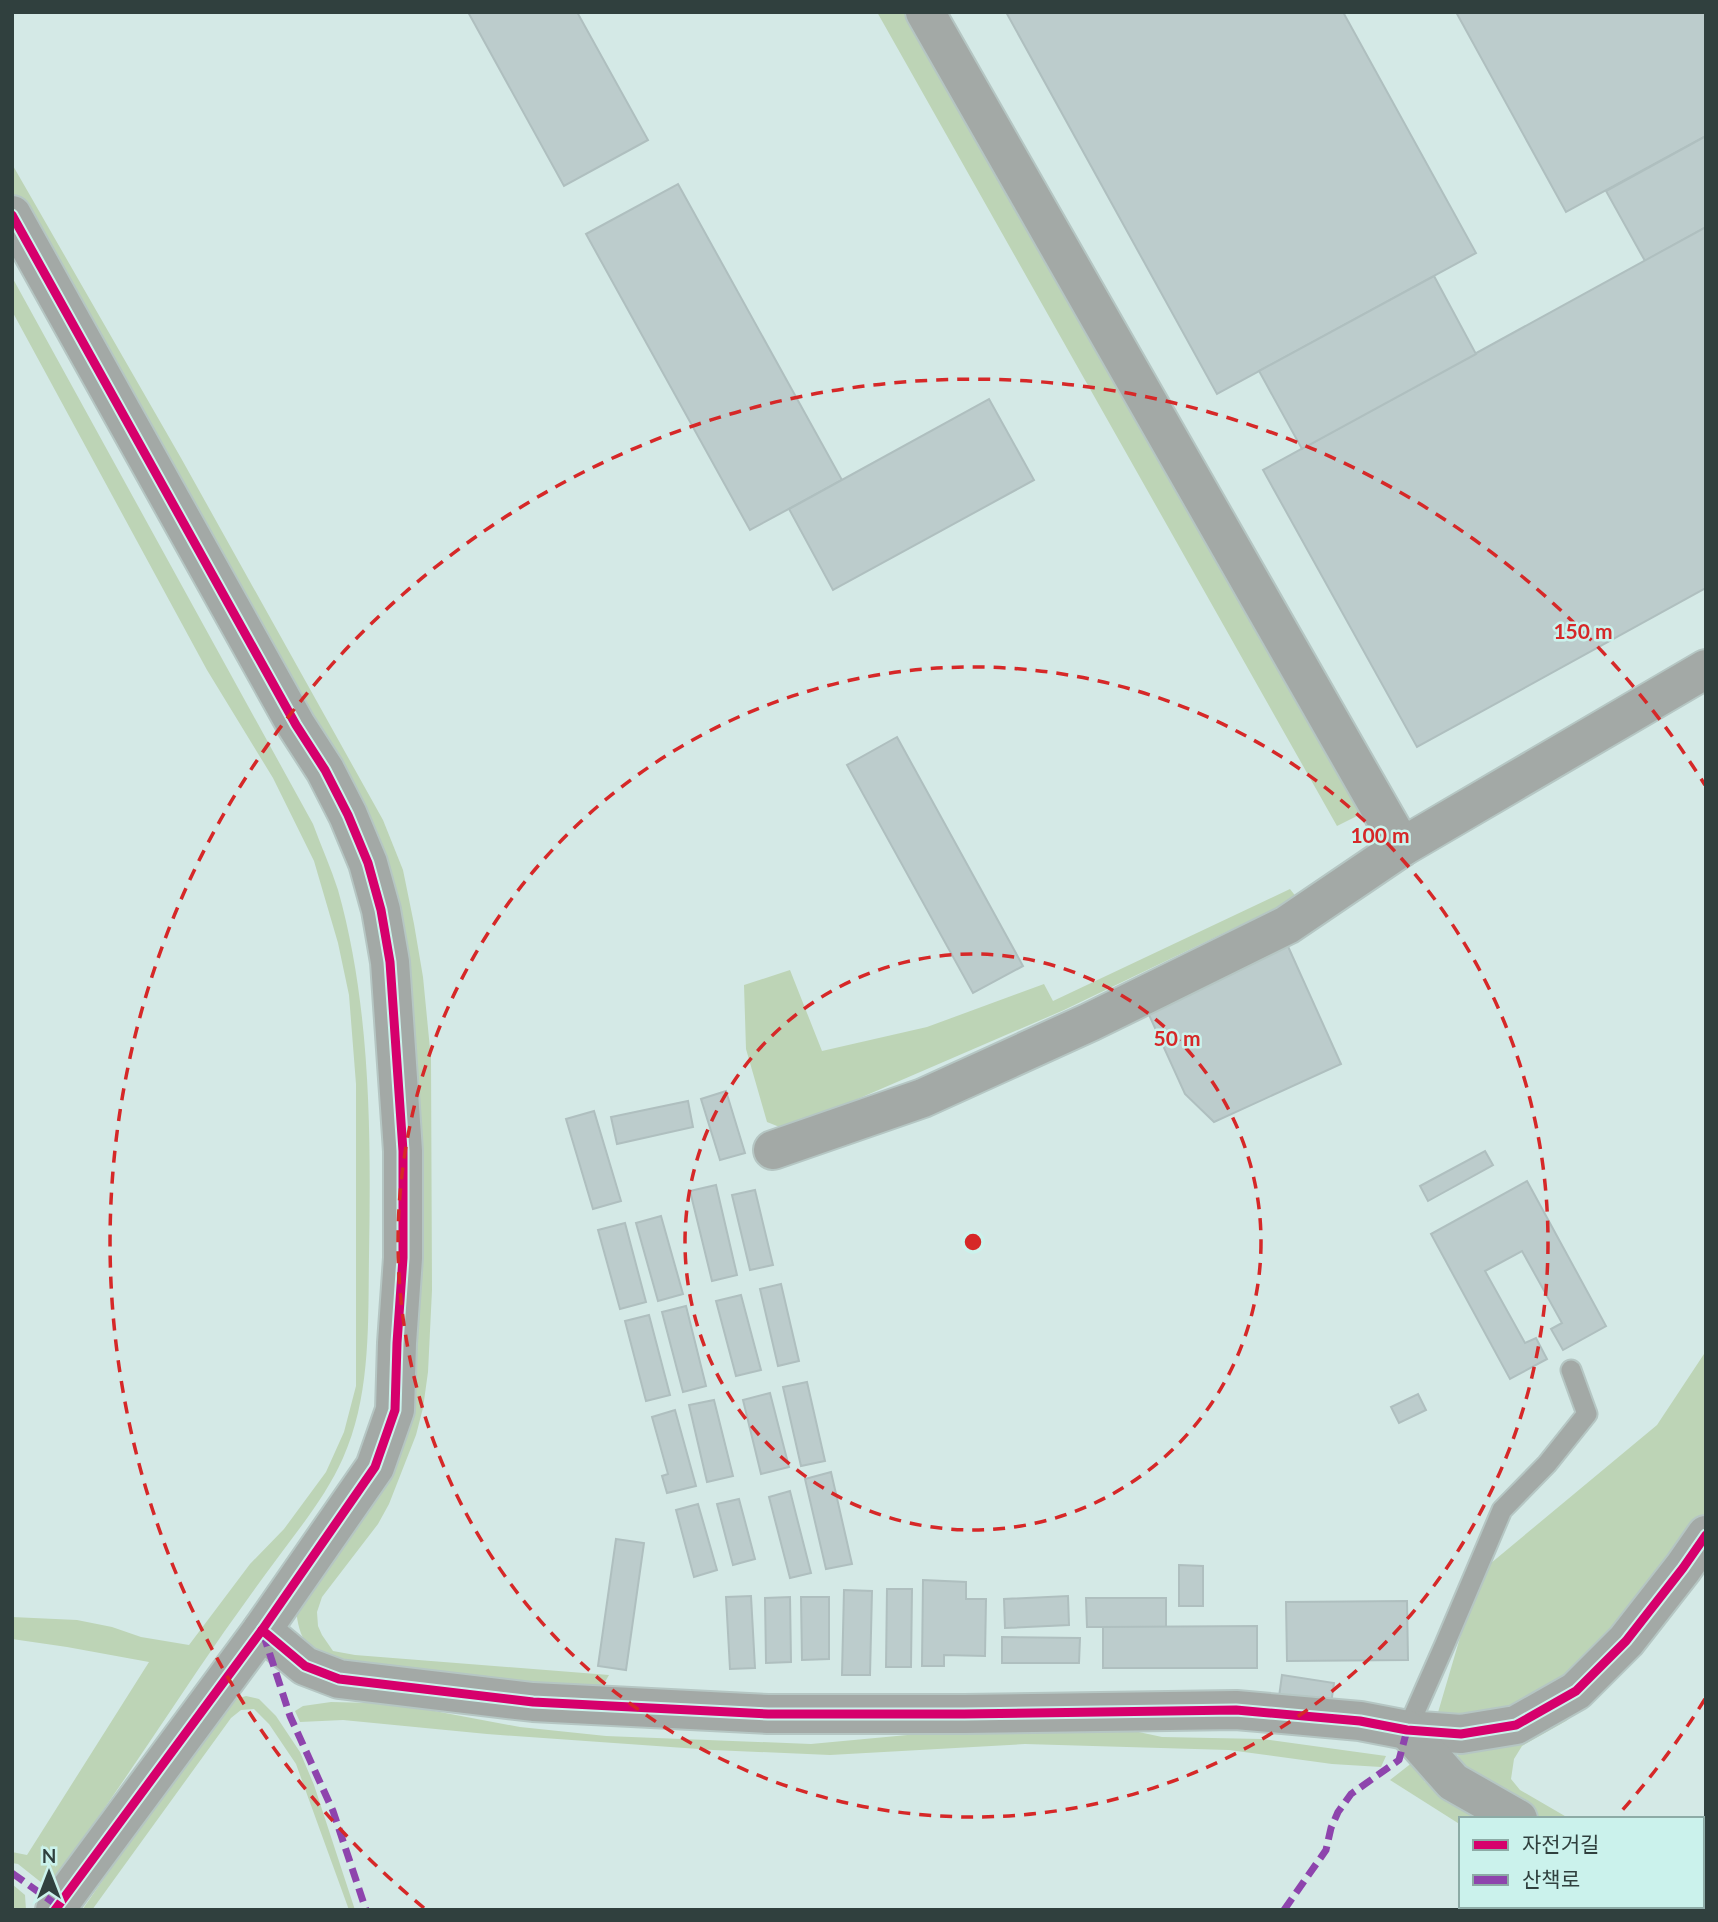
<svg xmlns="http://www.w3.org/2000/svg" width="1718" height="1922" font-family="Lato,'Noto Sans KR',sans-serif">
<rect width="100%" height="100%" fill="#d4e9e6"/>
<g fill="#bdd4b6">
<polygon points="877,12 907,12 1143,435 1361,814 1337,826"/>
<path d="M12,164L181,458L383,820L403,870L414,924L423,977L431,1059L432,1290L428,1372L423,1408L416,1435L389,1504L378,1524L322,1597L317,1612L318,1626L322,1635L333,1651L355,1655L609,1675L602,1687L335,1671C310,1651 298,1641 296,1607L372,1501L403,954L12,197Z"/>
<path d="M12,277L313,824C321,846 331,868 338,890C371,1007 371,1136 369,1256C368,1323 371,1396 343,1458C327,1494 302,1525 279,1556C260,1581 242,1607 224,1632C165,1717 110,1805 47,1887L18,1864L12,1863V1852L27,1855L149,1662L67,1647L12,1639V1617L77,1620L112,1627L141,1637L189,1645L250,1564L284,1529L326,1472L344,1432L356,1386V1084L349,995L338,943L314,861L273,778L207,670L12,311Z"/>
<polygon points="1290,889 1297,898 1064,1010 853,1101 782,1128 767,1122 746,1049 744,985 790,970 822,1051 927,1027 1044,984 1053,1001"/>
<polygon points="1704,1354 1706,1355 1706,1520 1587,1665 1525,1712 1434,1726 1479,1573 1657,1425"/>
<polygon points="246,1696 259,1699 276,1716 300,1752 314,1785 355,1910 349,1910 296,1764 269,1724 254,1709 241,1710 231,1718 92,1910 82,1910 209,1728 233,1700"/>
<polygon points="1591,1700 1566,1721 1522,1746 1514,1759 1511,1779 1520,1790 1570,1819 1542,1819 1468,1773 1459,1762 1457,1748"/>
<polygon points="331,1702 372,1703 424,1709 520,1727 606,1736 811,1744 961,1730 1120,1728 1162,1737 1262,1739 1386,1756 1381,1767 1332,1764 1229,1750 1025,1744 830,1755 713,1750 487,1734 343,1720 300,1722 295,1711 303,1706"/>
<polygon points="1413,1762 1425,1782 1484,1819 1461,1819 1461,1825 1390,1780"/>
<polygon points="12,1884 25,1895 26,1910 12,1910"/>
</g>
<g fill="#bccccc" stroke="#afbfbf" stroke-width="2">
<polygon points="468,12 577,12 648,140 564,186"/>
<polygon points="1006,12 1343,12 1476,253 1217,394"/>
<polygon points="1456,12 1706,12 1706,136 1566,212"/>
<polygon points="1706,136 1706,227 1645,261 1606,191"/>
<polygon points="678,184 842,480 750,530 586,234"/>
<polygon points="1706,227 1706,588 1417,747 1263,470"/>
<polygon points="1434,276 1476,354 1302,449 1259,371"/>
<polygon points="989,399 1034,480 833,590 789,509"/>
<polygon points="897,737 1023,966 973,993 847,765"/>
<polygon points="1286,942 1341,1064 1214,1122 1185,1094 1145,1006"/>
<polygon points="726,1091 745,1153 720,1160 701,1099"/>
<polygon points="688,1101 693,1127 617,1144 611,1117"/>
<polygon points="594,1111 621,1201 593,1209 566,1119"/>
<polygon points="1485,1151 1493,1165 1428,1201 1420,1186"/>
<polygon points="1527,1181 1606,1326 1563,1350 1551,1329 1562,1323 1522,1251 1485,1271 1525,1343 1536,1338 1547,1359 1510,1379 1431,1234"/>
<polygon points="716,1185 737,1275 712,1281 690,1191"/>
<polygon points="755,1190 773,1265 750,1270 732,1195"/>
<polygon points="661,1216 683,1294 658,1301 636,1223"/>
<polygon points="625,1223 646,1302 620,1309 598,1230"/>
<polygon points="781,1284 799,1361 778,1366 760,1289"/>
<polygon points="741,1295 761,1370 736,1376 716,1301"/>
<polygon points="686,1306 706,1386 683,1392 662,1312"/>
<polygon points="649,1315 670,1395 646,1401 625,1321"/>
<polygon points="807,1382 825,1461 801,1466 783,1387"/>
<polygon points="770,1393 789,1467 761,1474 743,1400"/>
<polygon points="1418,1394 1426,1410 1399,1423 1391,1407"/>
<polygon points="714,1400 733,1476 707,1482 689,1405"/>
<polygon points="675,1410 696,1486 667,1493 662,1476 668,1474 652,1417"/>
<polygon points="831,1472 852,1564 826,1569 805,1479"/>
<polygon points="790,1491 811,1573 790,1578 769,1497"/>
<polygon points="739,1499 755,1559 733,1565 717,1504"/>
<polygon points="698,1504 717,1570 694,1577 676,1510"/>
<polygon points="616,1539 644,1543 626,1670 598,1666"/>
<polygon points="1179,1565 1203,1566 1203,1606 1179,1606"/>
<polygon points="923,1580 966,1582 966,1599 986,1599 985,1656 944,1655 944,1666 922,1666"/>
<polygon points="887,1589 912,1589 911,1667 886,1667"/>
<polygon points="844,1590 872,1591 870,1675 842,1675"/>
<polygon points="751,1596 755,1668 730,1669 726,1597"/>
<polygon points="1068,1596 1069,1625 1005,1628 1004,1599"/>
<polygon points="790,1597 791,1662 766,1663 765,1598"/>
<polygon points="801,1597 829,1597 829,1659 802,1660"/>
<polygon points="1086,1598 1166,1598 1166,1627 1087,1627"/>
<polygon points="1407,1601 1408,1660 1287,1661 1286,1602"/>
<polygon points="1257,1626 1257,1668 1103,1668 1103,1627"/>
<polygon points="1002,1637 1080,1638 1079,1663 1002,1663"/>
<polygon points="1282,1675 1334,1683 1331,1704 1279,1697"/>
</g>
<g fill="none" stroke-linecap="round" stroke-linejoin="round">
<defs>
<polyline id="service" points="1407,1730 1445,1644 1502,1510 1547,1464 1587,1414 1571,1370"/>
<g id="minor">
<polyline points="925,12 1402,847"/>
<polyline points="773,1150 923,1098 1090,1022 1287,925 1402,847 1706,669"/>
<polyline points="262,1630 305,1666 339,1679 533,1702 768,1714 964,1714 1236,1710 1360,1721 1407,1730 1461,1734 1516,1725 1576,1691 1626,1641 1683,1568 1706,1535"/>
<polyline points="1407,1730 1453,1782 1518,1819"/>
<polyline points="1672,1906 1678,1910"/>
</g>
<polyline id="tertiary" points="12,215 296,725 325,770 348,815 368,863 381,910 390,962 403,1151 403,1258 397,1343 395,1410 375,1467 262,1630 55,1910"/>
</defs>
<use href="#service" stroke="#b5c6c3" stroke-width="23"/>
<use href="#minor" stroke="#b5c6c3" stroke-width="42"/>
<use href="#tertiary" stroke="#b5c6c3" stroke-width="42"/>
<use href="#service" stroke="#a3a9a6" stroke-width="19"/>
<use href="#minor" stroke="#a3a9a6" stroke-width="38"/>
<use href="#tertiary" stroke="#a3a9a6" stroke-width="38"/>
<g stroke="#8e44ad" stroke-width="7" stroke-dasharray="14 7" stroke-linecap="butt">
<polyline points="263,1633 290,1716 333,1811 366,1910"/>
<polyline points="12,1873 58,1906"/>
<polyline points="1284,1910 1326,1850 1331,1828 1338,1812 1351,1794 1399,1760 1407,1730"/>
</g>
<defs>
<g id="cycleway">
<polyline points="12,215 296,725 325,770 348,815 368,863 381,910 390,962 403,1151 403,1258 397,1343 395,1410 375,1467 262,1630 55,1910"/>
<polyline points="262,1630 305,1666 339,1679 533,1702 768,1714 964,1714 1236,1710 1360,1721 1407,1730 1461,1734 1516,1725 1576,1691 1626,1641 1683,1568 1706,1535"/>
</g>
</defs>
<use href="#cycleway" stroke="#cbf2ec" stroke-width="13"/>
<use href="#cycleway" stroke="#d6006c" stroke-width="9"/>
</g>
<g fill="none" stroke="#d62828" stroke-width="3.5" stroke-dasharray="12 9">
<circle cx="973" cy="1242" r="288"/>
<circle cx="973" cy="1242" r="575"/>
<path d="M1705 1699A863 863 0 0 1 1619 1814M424 1908A863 863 0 1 1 1705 785"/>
</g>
<circle cx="973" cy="1242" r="10" fill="#d62828" stroke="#cbf2ec" stroke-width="3.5"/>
<g font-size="21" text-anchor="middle" font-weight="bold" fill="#d62828" stroke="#cbf2ec" stroke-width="5" stroke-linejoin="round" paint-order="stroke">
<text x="1583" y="639">150 m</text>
<text x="1380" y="843">100 m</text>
<text x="1177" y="1046">50 m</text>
</g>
<rect width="1718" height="1922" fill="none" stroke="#30403e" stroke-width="28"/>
<rect x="1459" y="1817" width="245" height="91" fill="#cbf2ec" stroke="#8daba6" stroke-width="2"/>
<rect x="1473" y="1840" width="35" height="10" fill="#d6006c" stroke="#8daba6" stroke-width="2"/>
<text x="1522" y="1852" font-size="21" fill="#30403e">자전거길</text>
<rect x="1473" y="1875" width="35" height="10" fill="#8e44ad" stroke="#8daba6" stroke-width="2"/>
<text x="1522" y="1887" font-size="21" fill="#30403e">산책로</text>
<g transform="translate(49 1873)" stroke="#cbf2ec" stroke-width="5" paint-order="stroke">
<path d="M0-5L12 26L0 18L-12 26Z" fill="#30403e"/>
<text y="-10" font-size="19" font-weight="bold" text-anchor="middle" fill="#30403e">N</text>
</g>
</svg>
